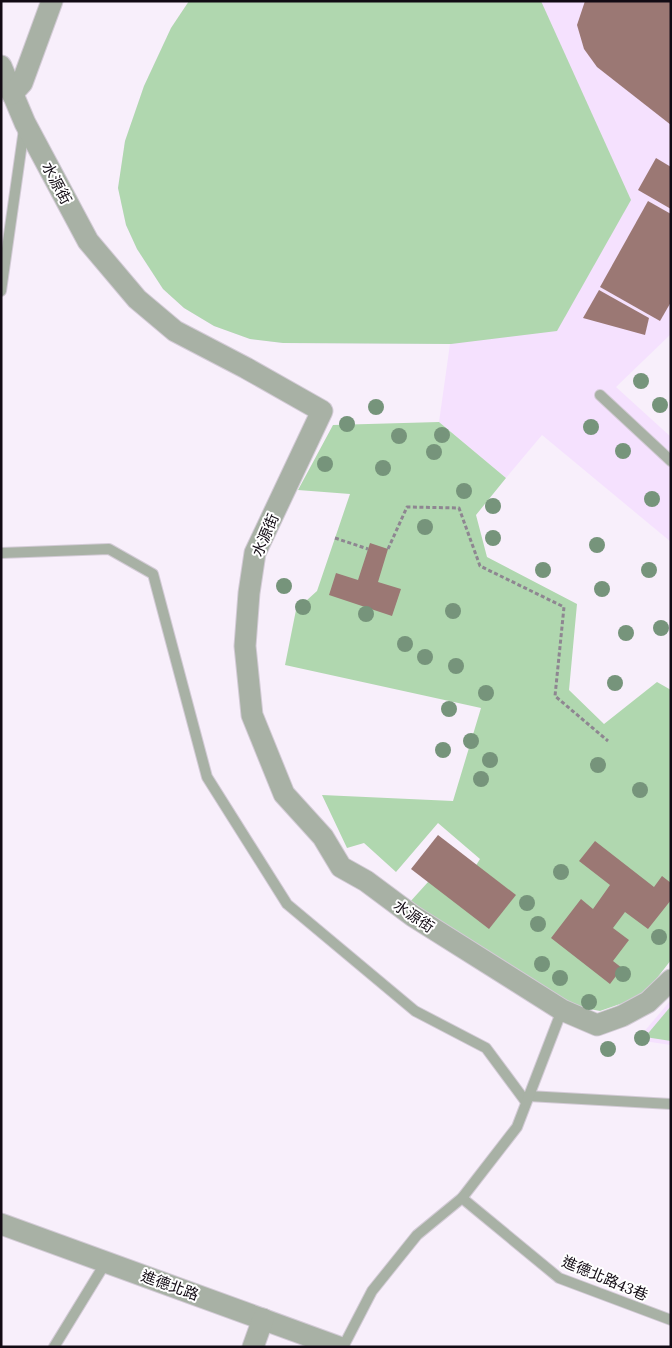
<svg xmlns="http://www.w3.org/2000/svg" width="672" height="1348" font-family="Lora,'Noto Sans TC',serif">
<rect width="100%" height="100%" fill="#f8effb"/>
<g fill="#f5e1fe">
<polygon points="189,1 671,1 671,334 616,387 671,437 671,542 542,435 506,478 439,422 450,344 283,343 250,339 214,326 184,308 163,289 137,249 126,225 118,188 125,141 144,86 171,28"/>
<polygon points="671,1000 671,1045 637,1040"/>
</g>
<g fill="#b0d7af">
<polygon points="189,1 541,1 631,200 557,331 451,344 283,343 250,339 214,326 184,308 163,289 137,249 126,225 118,188 125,141 144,86 171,28"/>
<polygon points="439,422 506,478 476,515 487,557 577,604 569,690 604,724 657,682 671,690 671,960 643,996 600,1011 564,1004 409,903 438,871 475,867 480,859 438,823 396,872 364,843 347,848 322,795 453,801 481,708 285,665 296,610 317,591 350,494 298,490 333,425"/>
<polygon points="671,1006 671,1041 645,1037"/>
</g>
<g fill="#9b7874">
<polygon points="585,1 671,1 671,125 597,67 584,49 577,25"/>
<polygon points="656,158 671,167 671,209 638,190"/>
<polygon points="648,201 671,214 671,302 660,321 600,287"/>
<polygon points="599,290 649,318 645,335 583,318"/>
<polygon points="370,543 388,549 378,582 401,589 392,616 329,595 336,573 358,580"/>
<polygon points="438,835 516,895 489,929 411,869"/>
<polygon points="595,841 654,887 662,876 671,883 671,900 648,929 625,912 613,928 629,940 613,961 622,968 610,984 551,938 581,899 593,909 610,885 579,861"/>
</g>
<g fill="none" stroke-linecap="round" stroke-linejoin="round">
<defs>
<g id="service">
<polyline points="1,291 24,129"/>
<polyline points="600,395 671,461"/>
<polyline points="1,553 109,549 153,574 207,777 287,904 415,1011 486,1048 526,1102"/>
<polyline points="528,1096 671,1104"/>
<polyline points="462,1198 559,1278 671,1320"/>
<polyline points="54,1347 106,1262"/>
<polyline points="343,1347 372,1291 417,1235 462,1198 517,1127 562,1010"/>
</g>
<g id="minor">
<polyline points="1,66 25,123 88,241 137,299 175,331 246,368 322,411 255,553 249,593 245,646 252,715 284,794 323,837 341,867 366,881 413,916 562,1010 597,1025 622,1016 648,1002 671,980"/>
<polyline points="12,94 22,83 52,1"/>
<polyline points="1,1224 339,1347"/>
<polyline points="253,1347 263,1319"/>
</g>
</defs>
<use href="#service" stroke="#d3cbd6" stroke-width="12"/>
<use href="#minor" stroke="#d3cbd6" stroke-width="23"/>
<g stroke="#8e8691" stroke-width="3" stroke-dasharray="4 2.5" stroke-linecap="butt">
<polyline points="335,538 368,549"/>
<polyline points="388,549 407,507 459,508 480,566 564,607 555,696 608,741"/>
</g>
<use href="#service" stroke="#a8b1a5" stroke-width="10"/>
<use href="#minor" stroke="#a8b1a5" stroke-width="21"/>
</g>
<g fill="#76947b">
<circle cx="641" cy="381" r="8"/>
<circle cx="660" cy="405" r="8"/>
<circle cx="376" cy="407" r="8"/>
<circle cx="347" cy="424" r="8"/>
<circle cx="591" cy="427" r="8"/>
<circle cx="442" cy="435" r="8"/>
<circle cx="399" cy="436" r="8"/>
<circle cx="623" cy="451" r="8"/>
<circle cx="434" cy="452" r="8"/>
<circle cx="325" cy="464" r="8"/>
<circle cx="383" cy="468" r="8"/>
<circle cx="464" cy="491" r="8"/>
<circle cx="652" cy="499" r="8"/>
<circle cx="493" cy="506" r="8"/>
<circle cx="425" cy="527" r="8"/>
<circle cx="493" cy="538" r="8"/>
<circle cx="597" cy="545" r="8"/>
<circle cx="543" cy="570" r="8"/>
<circle cx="649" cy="570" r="8"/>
<circle cx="284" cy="586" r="8"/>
<circle cx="602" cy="589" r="8"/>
<circle cx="303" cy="607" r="8"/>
<circle cx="453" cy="611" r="8"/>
<circle cx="366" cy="614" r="8"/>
<circle cx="661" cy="628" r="8"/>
<circle cx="626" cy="633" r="8"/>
<circle cx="405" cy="644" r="8"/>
<circle cx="425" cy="657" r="8"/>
<circle cx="456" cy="666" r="8"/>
<circle cx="615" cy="683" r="8"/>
<circle cx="486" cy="693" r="8"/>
<circle cx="449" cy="709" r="8"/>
<circle cx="471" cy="741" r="8"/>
<circle cx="443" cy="750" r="8"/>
<circle cx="490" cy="760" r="8"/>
<circle cx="598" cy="765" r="8"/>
<circle cx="481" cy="779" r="8"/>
<circle cx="640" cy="790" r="8"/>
<circle cx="561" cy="872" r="8"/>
<circle cx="527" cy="903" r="8"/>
<circle cx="538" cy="924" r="8"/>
<circle cx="659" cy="937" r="8"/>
<circle cx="542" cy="964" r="8"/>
<circle cx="623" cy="974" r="8"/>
<circle cx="560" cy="978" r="8"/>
<circle cx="589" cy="1002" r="8"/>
<circle cx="642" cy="1038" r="8"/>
<circle cx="608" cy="1049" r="8"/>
</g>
<g text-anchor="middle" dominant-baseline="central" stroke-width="4" stroke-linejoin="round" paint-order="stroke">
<g font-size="15" fill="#120b14" stroke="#fff">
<text transform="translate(57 183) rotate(62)">水源街</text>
<text transform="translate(265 535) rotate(-67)">水源街</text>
<text transform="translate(414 916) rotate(34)">水源街</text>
<text transform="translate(605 1278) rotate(23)">進德北路43巷</text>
<text transform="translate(170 1285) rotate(20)">進德北路</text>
</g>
</g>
<rect width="672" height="1348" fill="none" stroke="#120b14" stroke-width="5"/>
</svg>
